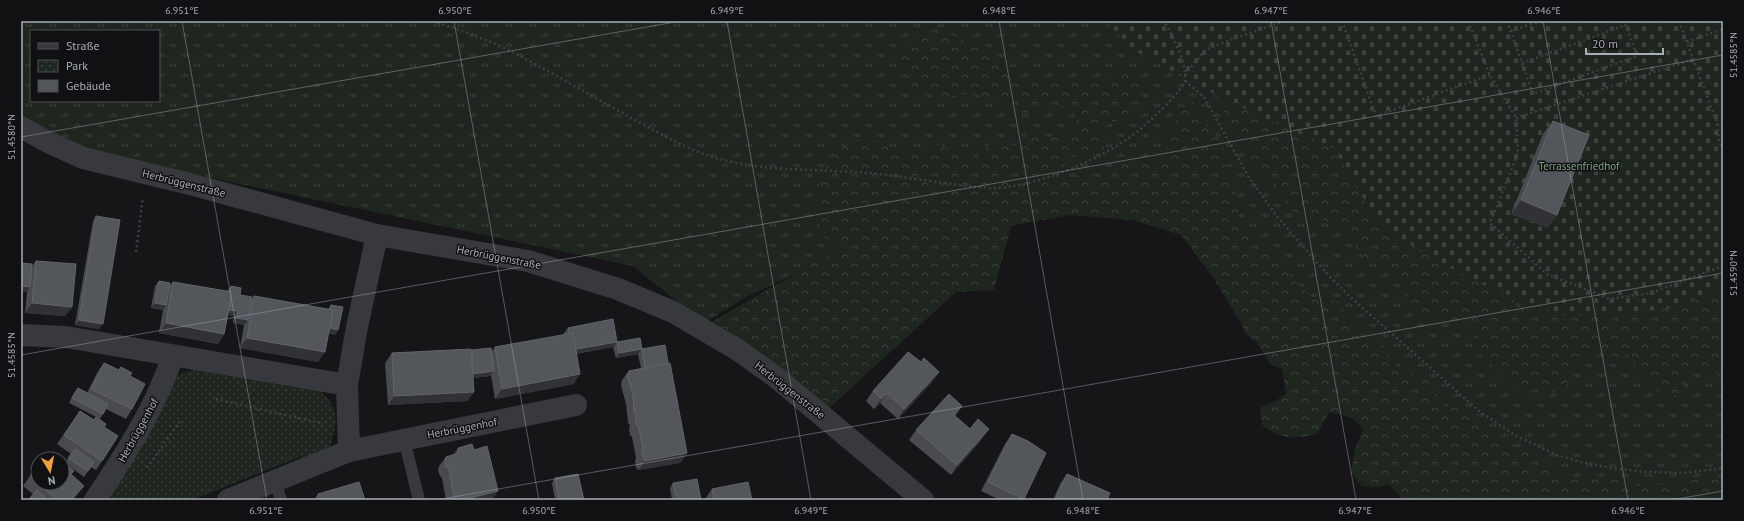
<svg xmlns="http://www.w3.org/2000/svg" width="1744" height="521" font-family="'PT Sans',sans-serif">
<defs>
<pattern id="grass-tufts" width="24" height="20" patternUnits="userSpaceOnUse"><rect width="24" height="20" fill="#1e261f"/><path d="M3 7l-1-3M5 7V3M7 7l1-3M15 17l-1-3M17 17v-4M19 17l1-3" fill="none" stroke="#3c433d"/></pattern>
<pattern id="forest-crowns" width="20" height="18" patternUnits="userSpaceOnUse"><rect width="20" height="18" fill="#1e261f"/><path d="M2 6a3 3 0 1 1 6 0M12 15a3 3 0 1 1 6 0" fill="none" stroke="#3c433d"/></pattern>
<pattern id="cemetery-stones" width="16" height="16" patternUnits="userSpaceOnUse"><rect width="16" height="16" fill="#1e261f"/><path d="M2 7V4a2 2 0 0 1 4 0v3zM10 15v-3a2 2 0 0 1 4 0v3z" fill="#3c433d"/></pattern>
<pattern id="park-dots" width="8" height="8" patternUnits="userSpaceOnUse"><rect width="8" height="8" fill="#1e261f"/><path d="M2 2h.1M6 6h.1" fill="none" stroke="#3c433d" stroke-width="1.8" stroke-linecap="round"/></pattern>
</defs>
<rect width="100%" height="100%" fill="#161618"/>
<path fill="url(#grass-tufts)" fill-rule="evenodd" d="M21,21H1105L1137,52L1224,99L1289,129L1723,287V500H1497L1325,344L1178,184L942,205L746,297L704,323L633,266L54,145L21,121ZM31,31H159V101H31Z"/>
<g fill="url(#forest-crowns)">
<path d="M938,29L976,46L1026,80L1048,84L1064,81L1084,82L1101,80L1111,75L1128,73L1141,74L1144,109L1139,115L1111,122L1101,128L1104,148C1094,157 1087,158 1074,154C1059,162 1059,167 1062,183L1087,172L1102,179L1112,175L1119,164L1142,159L1153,163L1163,157L1168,147L1165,137L1170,126L1179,118L1182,109L1191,101L1198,105L1209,130L1219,139L1227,156L1228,163L1225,172L1236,192L1239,206L1238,220L1243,231L1269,244L1279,262L1298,284L1312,297L1339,302C1345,310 1352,330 1359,334C1365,338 1373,337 1379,341C1386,345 1384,352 1388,357C1397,370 1412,372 1426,377L1437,400L1445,406L1466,410L1487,430L1519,449L1537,454L1550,463L1562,476L1577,478L1586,475L1616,479L1645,488L1650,485H1665L1689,483L1693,480L1723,479V500H1400V496L1389,485L1372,487L1362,486L1351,473L1355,450L1363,429C1354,416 1344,415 1329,413L1317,434C1292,439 1283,440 1262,425L1260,408L1274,402L1286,394L1282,369L1271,365L1257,343L1246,334L1241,323L1214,279L1181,235L1132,220L1069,215L1011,226L994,290L956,292L826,411L706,325L844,246L825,238L820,227L818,207L822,170L840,150L853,140H878L899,153H918L940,144L969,161L994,141L1021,147L1028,134C1044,138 1061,138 1075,129L1077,119L1071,105C1058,106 1033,115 1023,113C1005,110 990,95 971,94C965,93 959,96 953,96C916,96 904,87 897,51L919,30Z"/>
<path d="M1229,62L1512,285L1516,306L1543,318L1552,296L1723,264V377C1716,369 1692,364 1686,377C1684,380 1684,386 1683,390L1673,397L1658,394L1654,384C1636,377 1636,369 1631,352L1617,361C1612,357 1607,348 1600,347C1586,343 1572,360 1568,372C1565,380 1570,384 1565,393L1556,390L1535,401L1525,398L1515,386L1482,357L1475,345L1474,336L1469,328L1437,317L1426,318L1410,312L1407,280L1394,271L1376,264L1361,254L1346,232L1325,221L1310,216L1297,215L1288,209L1282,191L1275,184L1265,179L1250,166L1248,145L1239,136L1233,133L1224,123L1222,115L1226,105L1228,87Z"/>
</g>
<polygon fill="url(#cemetery-stones)" points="1105,21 1723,21 1723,287 1672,308 1622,314 1564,315 1488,287 1431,258 1377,222 1334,148 1289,129 1224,99 1137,52"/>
<path fill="url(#park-dots)" d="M194,370L320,392C342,408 336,425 330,448L305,464L302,456L192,500H108L142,447L176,378L184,372Z"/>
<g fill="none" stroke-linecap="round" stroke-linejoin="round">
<g stroke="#3d4044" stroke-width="2.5" stroke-dasharray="2 3" stroke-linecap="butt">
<path d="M433,21C463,31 492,41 520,56C556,75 592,96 628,116C653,130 678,144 704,154C755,173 814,168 867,173C908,176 950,186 991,188C1035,189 1113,155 1145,125C1154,117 1184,90 1185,79C1187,63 1172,35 1164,21"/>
<polyline points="1342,21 1376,116 1490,75"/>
<polyline points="1387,21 1389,25"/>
<polyline points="1468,21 1490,75 1516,118 1518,153 1490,223 1547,274 1610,299 1651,293 1723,266"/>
<polyline points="1507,21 1533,94 1637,56 1624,21"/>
<polyline points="1679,21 1717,123 1719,140 1723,152"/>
<polyline points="1511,31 1540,21"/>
<polyline points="1687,42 1723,29"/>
<polyline points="1522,63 1626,25"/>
<polyline points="1185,75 1206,49 1284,21"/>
<polyline points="1185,81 1204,97 1248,176 1275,214 1319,265 1348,295 1479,411 1515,435 1554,454 1581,462 1611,468 1647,472 1684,473 1723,468"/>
<polyline points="1516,118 1693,59"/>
<polyline points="1717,124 1723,127"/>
<polyline points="136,252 143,197"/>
<polyline points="216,399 324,424"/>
<polyline points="147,468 181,420"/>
</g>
<g stroke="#37393d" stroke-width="12">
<polyline points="404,439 419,500"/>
<polyline points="275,481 281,500"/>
</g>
<g stroke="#37393d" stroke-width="22">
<polyline points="21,127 48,142 83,158 190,184 377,235 528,261 618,289 673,312 738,350 777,378 923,500"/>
<polyline points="21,335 66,337 347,385 357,327 377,235"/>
<polyline points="347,385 349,451"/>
<path d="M95,500C126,454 155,408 173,356"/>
<polyline points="228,500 349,451 576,405"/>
</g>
</g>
<g fill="#494b50">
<polygon points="1553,121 1548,228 1511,214 1543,134"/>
<polygon points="96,216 99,329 75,325 93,221"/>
<polygon points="36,261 72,307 65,316 25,313 27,292 32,266"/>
<polygon points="159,281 169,286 173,282 227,291 231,286 240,295 251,301 254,296 328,309 331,305 335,335 329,333 318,362 240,348 244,325 233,323 234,316 228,315 224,334 218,344 159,333 163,310 151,308 155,286"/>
<polygon points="568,328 613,347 576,354 574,384 495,399 491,375 490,376 473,378 474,392 467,401 388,405 385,363 392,353 472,350 491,352 495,347 564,335 564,333"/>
<polygon points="617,342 642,349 687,453 680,463 638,470 636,467 635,461 636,458 632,437 630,435 629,429 630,425 628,423 626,404 621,385 622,380 629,371 641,368 638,354 616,358 613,347"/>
<polygon points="104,363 119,370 121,367 130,376 132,409 126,419 106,409 100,419 69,403 74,393 78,388 87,393 97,373"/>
<polygon points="932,382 898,419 880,403 874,409 866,401 873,391"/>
<polygon points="80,411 104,427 102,461 96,470 91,467 84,477 65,463 71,454 57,444"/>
<polygon points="955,416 982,439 951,475 909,440 916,430"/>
<polygon points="1012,434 1024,499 1024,500 1000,500 981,491 1005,444"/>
<polygon points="458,448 474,450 492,500 446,500 442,478 440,476 438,470 439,466 446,457 454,454"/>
<polygon points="72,474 77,495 73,500 28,500 33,494 23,486 30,476 62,483"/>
<polygon points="1067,474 1107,500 1053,500 1060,484"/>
<polygon points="555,478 584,500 555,500 552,483"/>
<polygon points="673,483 701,500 672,500 670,488"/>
<polygon points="712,489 752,500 705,500 705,499"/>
<polygon points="318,494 365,500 314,500"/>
</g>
<g fill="#303235">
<polygon points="1521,200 1557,215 1548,228 1511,214"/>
<polygon points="21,286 30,287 27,292 21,292"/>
<polygon points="32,303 72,307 65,316 25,313"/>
<polygon points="155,303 166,305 163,310 151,308"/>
<polygon points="227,309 238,311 234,316 223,314"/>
<polygon points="237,318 248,320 244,325 233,323"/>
<polygon points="79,320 103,324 99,329 75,325"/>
<polygon points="166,323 224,334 218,344 159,333"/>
<polygon points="327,327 338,330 335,335 324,332"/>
<polygon points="247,338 325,352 318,362 240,348"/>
<polygon points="617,342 613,347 568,355 572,350"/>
<polygon points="642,349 638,354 616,358 619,353"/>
<polygon points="494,371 490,376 467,379 471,374"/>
<polygon points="939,372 932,382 898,419 904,409"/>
<polygon points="580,374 574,384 495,399 502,389"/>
<polygon points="474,392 467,401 388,405 394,396"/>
<polygon points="887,393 880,403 874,409 881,399"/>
<polygon points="962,406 956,416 954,415"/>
<polygon points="989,429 982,439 951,475 957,465"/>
<polygon points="687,453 680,463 638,470 645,461"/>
<polygon points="84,486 77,495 73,500 71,500"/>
<polygon points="498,491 492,500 462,500"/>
</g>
<g fill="#53565b" stroke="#61646a">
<polygon points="1553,121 1589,135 1557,215 1521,200"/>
<polygon points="96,216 120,220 103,324 79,320"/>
<polygon points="36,261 76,264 72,307 32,303"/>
<polygon points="21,263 32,264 30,287 21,286"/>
<polygon points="159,281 170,283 166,305 155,303"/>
<polygon points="173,282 232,292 224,334 166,323"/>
<polygon points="231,286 241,288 240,295 252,297 248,320 237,318 238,311 229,310 232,292 230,292"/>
<polygon points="254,296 333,310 325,352 247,338"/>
<polygon points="331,305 343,307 338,330 330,328 333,310 330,310"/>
<polygon points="613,319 617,342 576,349 573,333 569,334 568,328"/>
<polygon points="573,333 580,374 502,389 495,347"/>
<polygon points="640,338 642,349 619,353 617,342"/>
<polygon points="665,345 668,363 645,368 642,349"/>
<polygon points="491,348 494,371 473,374 472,350"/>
<polygon points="471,349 474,392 394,396 392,353"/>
<polygon points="908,352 921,362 924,358 939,372 904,409 887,393 881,399 873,391"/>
<polygon points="104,363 119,370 121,367 132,373 130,376 145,384 132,409 91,389"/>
<polygon points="670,363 687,453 645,461 643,457 642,451 643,449 639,427 637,425 635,419 637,415 634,413 633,394 627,375 629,371"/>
<polygon points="78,388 108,404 103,414 72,398"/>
<polygon points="949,394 962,406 954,415 970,429 978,419 989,429 957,465 916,430"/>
<polygon points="80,411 94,420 96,417 106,424 104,427 118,436 102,461 64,435"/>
<polygon points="1012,434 1028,441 1046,453 1024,499 988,482"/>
<polygon points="472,444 474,450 487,446 498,491 462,500 456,500 454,498 449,468 446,467 445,460 446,457 459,453 458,448"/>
<polygon points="75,449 94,462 88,471 68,458"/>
<polygon points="49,455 54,459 45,459"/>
<polygon points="65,463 74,471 71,474 84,486 71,500 57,500 30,476 38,467 38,483 62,483 62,466"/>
<polygon points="578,474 584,500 559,500 555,478"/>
<polygon points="1067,474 1110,493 1107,500 1055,500"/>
<polygon points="697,479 701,500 677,500 673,483"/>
<polygon points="359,482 365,500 318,500 318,494"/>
<polygon points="748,482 752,500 714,500 712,489"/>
<polygon points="37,490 48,500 31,500 30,498"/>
</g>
<path fill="none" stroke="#a8aeb8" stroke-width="1" stroke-opacity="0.45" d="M182,21L267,500M454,21L539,500M727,21L811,500M999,21L1083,500M1271,21L1356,500M1543,21L1628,500M21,137L681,21M21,355L1723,55M436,500L1723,273M1671,500L1723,491"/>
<g text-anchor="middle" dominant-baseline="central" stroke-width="3" stroke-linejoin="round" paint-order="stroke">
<g font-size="11" fill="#80a380" stroke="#111113">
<text x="1579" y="166">Terrassenfriedhof</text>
</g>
<g font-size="11" fill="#a8aeb8" stroke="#111113">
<text transform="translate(184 183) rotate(14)">Herbrüggenstraße</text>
<text transform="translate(499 257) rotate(11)">Herbrüggenstraße</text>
<text transform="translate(790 390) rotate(38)">Herbrüggenstraße</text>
<text transform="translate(462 428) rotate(-11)">Herbrüggenhof</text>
<text transform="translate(138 430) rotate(-61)">Herbrüggenhof</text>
</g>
</g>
<rect width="1744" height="521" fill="none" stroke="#111113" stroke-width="44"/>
<rect x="30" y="30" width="130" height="72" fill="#111113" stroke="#4d5055"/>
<rect x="38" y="43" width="20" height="6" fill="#37393d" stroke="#4d5055"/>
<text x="66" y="50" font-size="12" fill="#a8aeb8">Straße</text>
<rect x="38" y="60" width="20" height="12" fill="url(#park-dots)" stroke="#4d5055"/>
<text x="66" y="70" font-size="12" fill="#a8aeb8">Park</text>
<rect x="38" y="80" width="20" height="12" fill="#53565b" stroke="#4d5055"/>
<text x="66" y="90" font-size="12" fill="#a8aeb8">Gebäude</text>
<g transform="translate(50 471) rotate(170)"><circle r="19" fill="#111113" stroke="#4d5055"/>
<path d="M0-3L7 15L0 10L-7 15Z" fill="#efa237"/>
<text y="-6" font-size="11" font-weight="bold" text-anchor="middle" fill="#a8aeb8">N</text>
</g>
<path d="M1586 48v6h77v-6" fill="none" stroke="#a8aeb8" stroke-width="2"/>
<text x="1592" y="48" font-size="12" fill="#a8aeb8" stroke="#111113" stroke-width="3" paint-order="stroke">20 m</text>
<rect x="22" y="22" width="1700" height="477" fill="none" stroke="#a8aeb8" stroke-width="1.5"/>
<g font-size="10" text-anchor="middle" fill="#a8aeb8">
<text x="182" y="14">6.951°E</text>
<text x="455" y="14">6.950°E</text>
<text x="727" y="14">6.949°E</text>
<text x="999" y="14">6.948°E</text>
<text x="1271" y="14">6.947°E</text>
<text x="1544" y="14">6.946°E</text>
<text transform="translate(1733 55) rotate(-90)" y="4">51.4585°N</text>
<text transform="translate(11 137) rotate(-90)" y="4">51.4580°N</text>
<text transform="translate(1733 273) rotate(-90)" y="4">51.4590°N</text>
<text transform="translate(11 355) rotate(-90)" y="4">51.4585°N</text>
<text x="266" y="514">6.951°E</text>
<text x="539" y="514">6.950°E</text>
<text x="811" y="514">6.949°E</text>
<text x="1083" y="514">6.948°E</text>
<text x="1355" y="514">6.947°E</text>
<text x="1628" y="514">6.946°E</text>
</g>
</svg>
